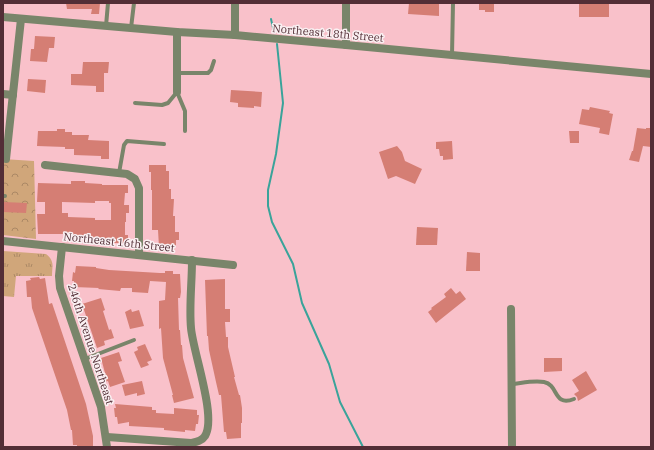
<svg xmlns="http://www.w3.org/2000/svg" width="654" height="450" font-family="'IBM Plex Serif',serif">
<defs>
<pattern id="forest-crowns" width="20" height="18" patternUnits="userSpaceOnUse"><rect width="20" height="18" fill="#d0a67a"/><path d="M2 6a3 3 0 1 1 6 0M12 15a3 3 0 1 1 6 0" fill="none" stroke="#ab8865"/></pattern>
<pattern id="park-tufts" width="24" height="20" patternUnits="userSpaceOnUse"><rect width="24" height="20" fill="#d0a67a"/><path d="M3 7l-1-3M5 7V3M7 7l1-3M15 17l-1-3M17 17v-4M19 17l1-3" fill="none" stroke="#ab8865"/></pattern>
</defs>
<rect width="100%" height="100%" fill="#f9c1ca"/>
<polygon fill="url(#forest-crowns)" points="3,159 34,161 36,239 3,235"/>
<path fill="url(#park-tufts)" d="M3,251L46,254C55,261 52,266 52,276H16L14,297L3,296Z"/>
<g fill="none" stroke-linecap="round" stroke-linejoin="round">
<g stroke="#3aa39a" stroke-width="2">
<polyline points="271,19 274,32"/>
<polyline points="277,44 283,103 276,154 268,190 268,206 272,222 293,264 302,303 329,364 340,402 363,447"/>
</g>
</g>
<g fill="#d57e74" fill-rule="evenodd">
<polygon points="66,3 100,3 99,14 91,14 92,9 67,9"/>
<polygon points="409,3 431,3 431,4 439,4 439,16 408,14"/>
<polygon points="479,3 494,3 494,12 485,12 485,10 479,10"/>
<rect x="579" y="3" width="30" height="14"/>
<polygon points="35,36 55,37 54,48 49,48 47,62 30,61 31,49 34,49"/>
<polygon points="83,62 109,62 108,73 104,73 104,92 96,92 96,86 71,85 71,74 82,74"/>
<polygon points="28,79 46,80 45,93 27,91"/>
<polygon points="231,90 262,92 261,107 254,106 254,108 238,107 238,103 230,102"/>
<polygon points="590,107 610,111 609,113 613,114 609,135 599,133 600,128 579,124 582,109 589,110"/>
<polygon points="637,128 646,129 646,128 651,128 651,147 643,146 639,162 629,160 632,151 633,151"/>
<polygon points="57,129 65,129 65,132 72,132 72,135 89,135 88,140 109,141 109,159 101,159 101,156 74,155 74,149 65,149 65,147 37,146 38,131 57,131"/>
<polygon points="569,131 579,131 579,143 570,143"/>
<polygon points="452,141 453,159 443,160 443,156 440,156 439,149 436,149 436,142"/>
<polygon points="397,146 402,152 405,161 422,169 415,184 396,176 388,179 379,152"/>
<polygon points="149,165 166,165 166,171 169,171 169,189 171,189 171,199 174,199 173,216 175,216 175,232 179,232 179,240 176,240 176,246 159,247 158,230 152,230 152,190 151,190 151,172 149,172"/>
<path d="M71,181H85V183L102,184V185H128V193H125L124,205H129V213H126V222H125V235H128V243H110V239H88V237H71V234H38L37,214H45V202H37L38,183L71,184ZM95,201H109V203H111V220H95V218L68,217V213H62V202L95,203Z"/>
<polygon points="3,202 27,203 26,213 3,212"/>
<polygon points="417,227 438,228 437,245 416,245"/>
<polygon points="467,252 480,253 480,271 466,271"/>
<polygon points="76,266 96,267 96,268 109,270 160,273 165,273 165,271 173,271 173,274 180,274 181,292 180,298 178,298 179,330 180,330 181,345 182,345 183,358 194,398 174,403 172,395 173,395 163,358 161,328 159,329 159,301 165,300 166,282 150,281 148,293 132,292 132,288 121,288 120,291 98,289 99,288 74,287 74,281 72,281 73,272 75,273"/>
<polygon points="39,277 40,279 45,278 49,304 52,303 86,404 93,436 93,447 77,447 77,445 73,445 72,430 71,430 67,410 32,308 31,297 27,297 26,281 31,280 30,278"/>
<polygon points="225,279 225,309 230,309 230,322 225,322 226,337 228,337 228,347 235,377 234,377 239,395 240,395 242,408 242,423 241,423 241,438 227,439 226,432 224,432 221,395 219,395 216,382 209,350 208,336 207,336 205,280"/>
<polygon points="451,288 456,294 460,291 466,299 436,323 428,312 432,309 431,308 446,297 444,294"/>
<polygon points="101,298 105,310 103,311 109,330 111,329 114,338 104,341 105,345 97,348 82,304"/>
<polygon points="131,309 132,312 139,310 144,326 130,329 125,312"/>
<polygon points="145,344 152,360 147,362 149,365 141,368 134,352 138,350 137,347"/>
<polygon points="119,352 122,361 118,362 125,382 110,387 108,381 105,382 103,374 105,373 101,358"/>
<polygon points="544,358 562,358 562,371 544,372"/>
<polygon points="586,371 597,390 578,401 577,397 574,394 579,391 572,380"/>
<polygon points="142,381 145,394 137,396 137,393 125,396 122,385"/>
<polygon points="115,404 152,407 152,410 156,410 156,413 174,414 174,408 197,410 197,415 199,415 198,424 196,424 195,431 185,430 185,432 164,430 164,428 129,426 129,422 118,424 117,417 115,417 114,408 116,408"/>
</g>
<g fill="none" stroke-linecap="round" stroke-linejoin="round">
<g stroke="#79856a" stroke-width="4">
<polyline points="106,26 108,3"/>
<polyline points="131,28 134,3"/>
<polyline points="452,55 453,3"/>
<polyline points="177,73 208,73 211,70 214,61"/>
<polyline points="135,103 162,105 168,103 177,92 185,111 185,131"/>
<polyline points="119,173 124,145 127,141 164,144"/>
<polyline points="3,196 5,196"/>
<polyline points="85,359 134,340"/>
<path d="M512,384C522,383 534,380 544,382C559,385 553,407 574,399"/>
</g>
<g stroke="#79856a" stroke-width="8">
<polyline points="3,17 177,32 235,35 346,45 651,74"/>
<polyline points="177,32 177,92"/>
<polyline points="235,35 235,3"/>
<polyline points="346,45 346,3"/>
<polyline points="3,94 13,95"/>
<polyline points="6,159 21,19"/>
<polyline points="45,165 127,174 135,179 139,188 139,255"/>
<polyline points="3,241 233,265"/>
<polyline points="62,247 59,276 60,288 101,407 107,447"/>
<polyline points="511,309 512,447"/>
<path d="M107,437L191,443C196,442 202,441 205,436C217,417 193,352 191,328C189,306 192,283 192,260"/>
</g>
</g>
<g text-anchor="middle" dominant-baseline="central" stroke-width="3" stroke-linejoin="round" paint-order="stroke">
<g font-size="11" fill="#532e36" stroke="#faf0f2">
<text transform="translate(328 33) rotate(5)">Northeast 18th Street</text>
<text transform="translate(119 242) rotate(6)">Northeast 16th Street</text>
<text transform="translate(91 344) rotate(72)">246th Avenue Northeast</text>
</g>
</g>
<rect width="654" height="450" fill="none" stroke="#532e36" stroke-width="8"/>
</svg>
